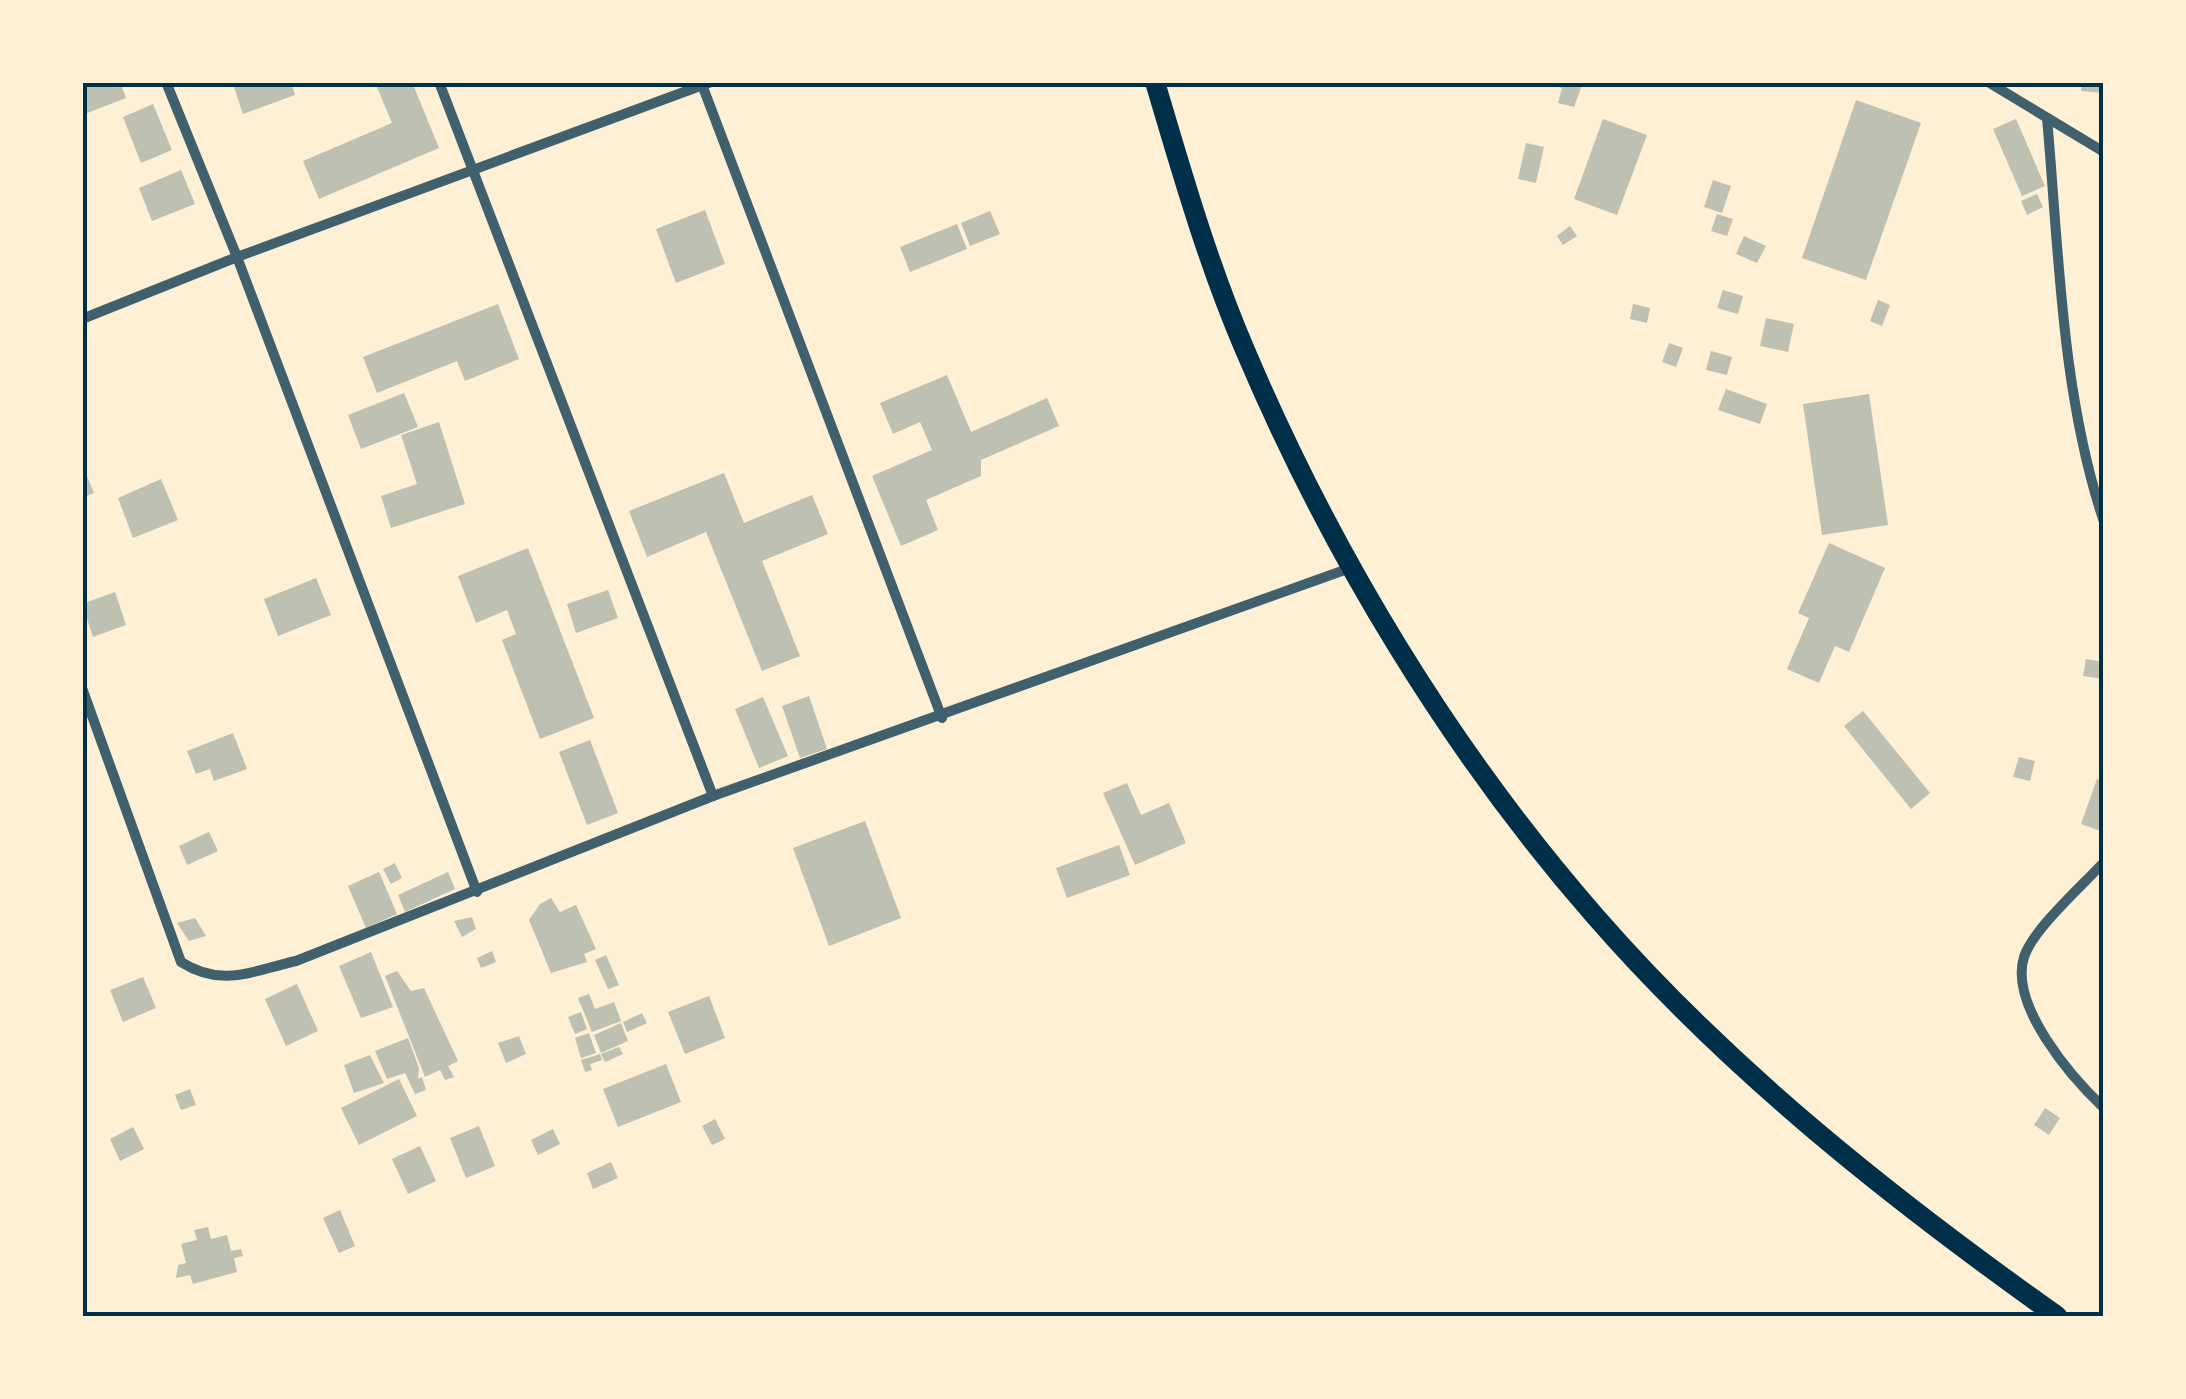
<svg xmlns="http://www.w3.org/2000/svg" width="2186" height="1399" font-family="'Space Grotesk',sans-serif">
<rect width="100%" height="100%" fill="#fdf0d5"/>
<g fill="#bec0b2">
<polygon points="82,82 120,82 126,98 82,115"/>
<polygon points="236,82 291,82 295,95 243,114 233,84"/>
<polygon points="388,82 412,82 439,148 319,199 303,161 392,123 377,87"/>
<polygon points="1544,82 1583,82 1574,107 1558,103 1562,88"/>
<polygon points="2082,82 2104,82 2104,93 2081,91"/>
<polygon points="1856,100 1921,123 1866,280 1802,258"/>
<polygon points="153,104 172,150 141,163 123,117"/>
<polygon points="1603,119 1647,135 1617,215 1574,199"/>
<polygon points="2016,119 2045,186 2022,196 1993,129"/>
<polygon points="1526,143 1544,147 1536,183 1518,179"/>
<polygon points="181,170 195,204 152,221 139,188"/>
<polygon points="1713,180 1731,186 1722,213 1704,207"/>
<polygon points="2037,194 2043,207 2027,215 2021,201"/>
<polygon points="705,210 725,264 676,283 656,229"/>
<polygon points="990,211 1000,234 970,246 961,223"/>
<polygon points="1717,214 1733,219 1727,236 1711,231"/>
<polygon points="957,224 967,249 910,272 900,247"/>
<polygon points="1570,226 1577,236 1563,245 1557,236"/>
<polygon points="1744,236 1766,246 1757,263 1736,254"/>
<polygon points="1723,290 1743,296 1738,314 1717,308"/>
<polygon points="1878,300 1890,305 1882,326 1870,321"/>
<polygon points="498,304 519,359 465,381 457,361 377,393 363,357"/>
<polygon points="1633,304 1650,308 1647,323 1630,319"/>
<polygon points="1766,318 1794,324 1788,352 1760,346"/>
<polygon points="1669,343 1683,348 1676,367 1662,362"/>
<polygon points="1711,351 1732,357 1727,375 1706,370"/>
<polygon points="947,375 971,432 1047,398 1059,426 981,460 981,476 926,500 938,530 901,546 872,476 932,450 920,422 893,434 880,403"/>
<polygon points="1726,389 1767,404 1760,424 1718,410"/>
<polygon points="404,393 418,427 361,449 348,415"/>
<polygon points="1869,394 1888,525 1822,535 1803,404"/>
<polygon points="439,422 465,504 391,528 381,496 417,484 401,435"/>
<polygon points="82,464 94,493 82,498"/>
<polygon points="724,473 744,523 812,495 828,534 762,561 800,656 762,671 706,532 647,557 629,511"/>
<polygon points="161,479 178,520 133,538 118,498"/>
<polygon points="1829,543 1885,568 1849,652 1835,646 1819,683 1787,669 1809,618 1798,613"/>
<polygon points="528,548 594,718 540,739 502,640 516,634 507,610 476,623 458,576"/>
<polygon points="316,578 331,615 278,636 264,599"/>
<polygon points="608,590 618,618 576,633 567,604"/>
<polygon points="115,592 126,625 93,637 82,604"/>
<polygon points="2086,659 2104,662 2104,679 2083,676"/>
<polygon points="809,696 827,749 800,758 782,706"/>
<polygon points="763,697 788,756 759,768 735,709"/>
<polygon points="1863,711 1930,793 1911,809 1844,726"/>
<polygon points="233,733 247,769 214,781 210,769 196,774 187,751"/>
<polygon points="590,740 618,813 587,825 559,752"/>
<polygon points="2019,757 2035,761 2030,781 2013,777"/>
<polygon points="2097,779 2104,781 2101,831 2081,824"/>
<polygon points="1127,783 1141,815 1169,803 1186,843 1135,865 1103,793"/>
<polygon points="865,821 901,918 829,946 793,848"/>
<polygon points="209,832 218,851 187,865 179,846"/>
<polygon points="1119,845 1130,875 1067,898 1056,868"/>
<polygon points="395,863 402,878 391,884 383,869"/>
<polygon points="379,872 397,914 366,928 348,886"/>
<polygon points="448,872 455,889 405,912 398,895"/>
<polygon points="551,898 560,912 576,905 596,949 584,954 587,962 551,973 529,920 540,904"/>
<polygon points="472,917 476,929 462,937 454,921"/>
<polygon points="195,918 206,936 189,941 177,923"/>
<polygon points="492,951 496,962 481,968 477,958"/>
<polygon points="371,952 393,1007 361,1018 339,966"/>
<polygon points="606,955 619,985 608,989 595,960"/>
<polygon points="397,971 411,991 424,988 458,1061 448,1066 454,1077 445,1080 440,1070 425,1077 385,976"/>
<polygon points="143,977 156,1008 123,1022 110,990"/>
<polygon points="297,984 318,1031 286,1046 265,999"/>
<polygon points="589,994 595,1009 614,1002 621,1021 592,1032 578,998"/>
<polygon points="709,996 725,1038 685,1054 668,1012"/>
<polygon points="581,1012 587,1029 575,1034 568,1017"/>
<polygon points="642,1013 647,1023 627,1032 623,1022"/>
<polygon points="621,1023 628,1041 601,1053 594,1035"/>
<polygon points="589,1033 596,1053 581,1058 575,1038"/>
<polygon points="519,1036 526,1054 506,1063 498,1043"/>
<polygon points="408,1038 419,1068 418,1079 422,1077 426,1090 415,1094 405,1073 387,1079 375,1051"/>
<polygon points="619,1047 623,1054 605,1062 601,1054"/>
<polygon points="600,1054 602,1060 590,1064 592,1070 585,1072 581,1060"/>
<polygon points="370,1055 384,1083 354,1093 344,1065"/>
<polygon points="666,1064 681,1102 618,1127 603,1089"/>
<polygon points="399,1079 417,1116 359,1145 341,1108"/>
<polygon points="190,1089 196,1105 181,1110 175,1095"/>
<polygon points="2045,1108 2060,1118 2049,1135 2034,1125"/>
<polygon points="715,1119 725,1139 712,1145 702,1126"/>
<polygon points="479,1126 495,1166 466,1178 450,1138"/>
<polygon points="133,1127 144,1149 120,1161 110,1139"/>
<polygon points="553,1129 560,1144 538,1155 531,1140"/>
<polygon points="420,1146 436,1181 408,1194 392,1159"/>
<polygon points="611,1162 618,1178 593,1189 587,1173"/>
<polygon points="340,1210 355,1246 339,1253 323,1218"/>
<polygon points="208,1227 211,1239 227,1235 231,1251 241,1249 243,1256 234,1258 237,1272 193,1284 190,1275 176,1278 178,1265 186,1263 181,1244 197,1240 194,1230"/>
</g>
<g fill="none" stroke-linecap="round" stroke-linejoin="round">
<g stroke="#3f606c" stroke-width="10">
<polyline points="166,82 237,257 477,892"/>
<polyline points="439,82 713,796"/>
<polyline points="701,82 942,718"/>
<polyline points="1988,82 2104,152"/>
<path d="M2047,118C2059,252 2061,393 2104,522"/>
<polyline points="82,319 237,257 711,82"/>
<path d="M82,688L181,962C222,988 252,971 296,961L713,796L1353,567"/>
<path d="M2104,862C2083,885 2033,929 2024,957C2009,1005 2071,1077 2104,1108"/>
</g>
<path stroke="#003049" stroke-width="20" d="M1155,82C1182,173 1208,264 1245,350C1331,553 1450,750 1595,916C1729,1070 1892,1199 2057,1316"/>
</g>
<rect width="2186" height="1399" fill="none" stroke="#fdf0d5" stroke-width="170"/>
<rect x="85" y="85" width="2016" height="1229" fill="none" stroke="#003049" stroke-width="4"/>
</svg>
